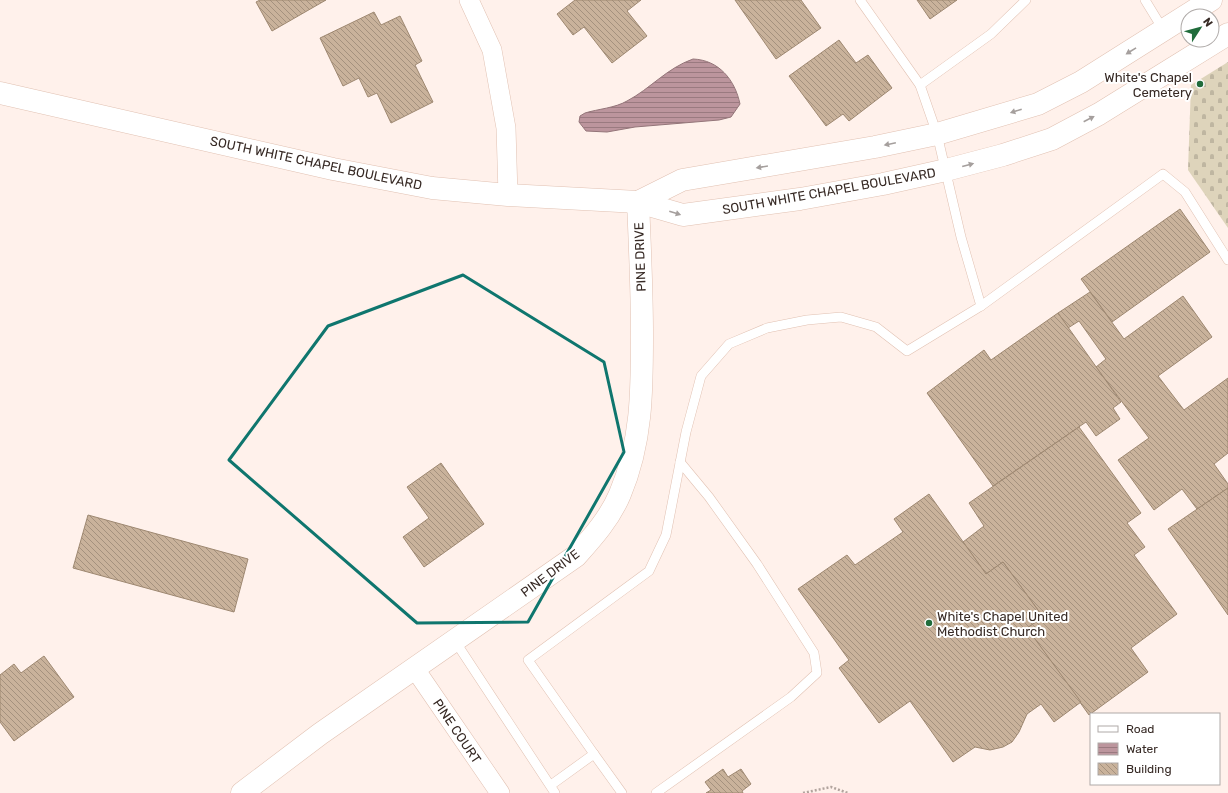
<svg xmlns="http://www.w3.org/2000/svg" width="1228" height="793" font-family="Rubik,sans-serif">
<defs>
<pattern id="cemetery-stones" width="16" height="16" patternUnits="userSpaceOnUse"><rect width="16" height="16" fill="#ded4bb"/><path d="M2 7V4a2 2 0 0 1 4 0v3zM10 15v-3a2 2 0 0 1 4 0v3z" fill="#bfb6a1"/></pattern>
<pattern id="water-rules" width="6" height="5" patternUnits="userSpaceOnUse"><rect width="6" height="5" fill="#bc959d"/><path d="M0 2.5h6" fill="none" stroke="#9a7a80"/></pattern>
<pattern id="building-back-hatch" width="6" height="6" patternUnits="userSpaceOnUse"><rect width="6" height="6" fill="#c9b29b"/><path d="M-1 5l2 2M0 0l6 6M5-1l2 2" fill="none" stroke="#a4917e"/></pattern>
</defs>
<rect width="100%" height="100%" fill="#fff1eb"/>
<polygon fill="url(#cemetery-stones)" points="1228,62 1228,228 1188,170 1191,85"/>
<path fill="url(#water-rules)" stroke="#947579" d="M693,59C719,60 735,80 740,104L731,117L719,120L635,127L607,132L586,131L579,122L580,116L585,113C598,109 615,108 627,101C650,89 667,68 693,59Z"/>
<g fill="url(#building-back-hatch)" stroke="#9e8871">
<polygon points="260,0 326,0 272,31 256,2"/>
<polygon points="575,0 641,0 627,11 647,36 612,63 584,27 573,35 557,14"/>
<polygon points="735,0 801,0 821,28 776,59"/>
<polygon points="917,0 957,0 930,19"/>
<polygon points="374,12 381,25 400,16 422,61 415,65 433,102 391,123 377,93 368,97 359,78 343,86 320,38"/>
<polygon points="839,40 856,63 868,55 892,88 849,121 843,114 826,126 789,76"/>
<polygon points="1180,209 1210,252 1112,322 1081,279"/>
<polygon points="1090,292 1124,339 1183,296 1212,337 1158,376 1184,410 1228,378 1228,453 1214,464 1228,484 1228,488 1197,509 1182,489 1154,510 1118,460 1149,438 1096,367 1106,359 1079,321 1068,328 1058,313"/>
<polygon points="1058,313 1121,402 1113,408 1120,419 1096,436 1086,422 993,486 927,393 984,350 991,360"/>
<polygon points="1079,427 1141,513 1127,523 1145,547 1134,555 1177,614 1131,648 1148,672 1089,715 1027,628 1043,617 1003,562 986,574 963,542 984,526 969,503"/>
<polygon points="441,463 484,524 424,567 403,537 429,518 407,487"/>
<polygon points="1228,488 1228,615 1168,529"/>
<polygon points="929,494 986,574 1003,562 1043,617 1027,628 1081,702 1054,722 1041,704 1027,714 1019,732 1012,742 1003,747 990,750 975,747 953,762 910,701 879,723 839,668 849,660 798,589 847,555 855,565 903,532 894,519"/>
<polygon points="88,515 248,559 234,612 73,568"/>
<polygon points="44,656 74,697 14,741 0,722 0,675 14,664 21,673"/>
<polygon points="723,769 728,777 741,769 751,784 742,791 743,793 706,793 711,790 705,782"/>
</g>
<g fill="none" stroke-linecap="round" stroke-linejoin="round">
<defs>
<g id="service">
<polyline points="1145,0 1164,31"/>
<polyline points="920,85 991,34 1026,0"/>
<polyline points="981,306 1163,174 1185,192 1228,260"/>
<polyline points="455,641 555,793"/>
<polyline points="594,754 622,793"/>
<polyline points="551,785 594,754 528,660 649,571 666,535 686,432 701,376 729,344 767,328 807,320 841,317 876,327 907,351 981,306 961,237 937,134 920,85 860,0"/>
<polyline points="656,793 791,697 817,673 814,653 757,564 709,497 680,462"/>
</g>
<g id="minor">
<polyline points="469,0 492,50 506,128 508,195"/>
<polyline points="415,669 500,793"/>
</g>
<path id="tertiary" d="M242,793L320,734L576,556C593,537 610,518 620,494C642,442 642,391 642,336C642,291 640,247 638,202"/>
<g id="secondary">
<polyline points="0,93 333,169 432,188 508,195 638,202 683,215 800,199 883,184 946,170 1003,155 1052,139 1099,114 1228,34"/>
<polyline points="638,202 682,180 875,147 937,134 1038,104 1081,82 1211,0"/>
</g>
</defs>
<use href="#service" stroke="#e1c1b2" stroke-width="10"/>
<use href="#minor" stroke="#e1c1b2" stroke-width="20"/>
<use href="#tertiary" stroke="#e1c1b2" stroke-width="23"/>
<use href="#secondary" stroke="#e1c1b2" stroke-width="23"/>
<polyline stroke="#b2a49e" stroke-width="2.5" stroke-dasharray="2 2" stroke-linecap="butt" points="803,793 831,787 848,793"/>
<use href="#service" stroke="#fff" stroke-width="9"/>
<use href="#minor" stroke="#fff" stroke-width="19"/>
<use href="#tertiary" stroke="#fff" stroke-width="22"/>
<use href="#secondary" stroke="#fff" stroke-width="22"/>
</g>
<defs><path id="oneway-solid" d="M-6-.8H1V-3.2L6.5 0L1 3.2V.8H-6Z"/></defs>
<g fill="#a59f9d">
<use href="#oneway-solid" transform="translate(1131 51) rotate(148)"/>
<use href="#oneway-solid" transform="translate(1016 111) rotate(162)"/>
<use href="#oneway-solid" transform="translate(1089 119) rotate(-27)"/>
<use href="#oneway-solid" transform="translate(890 144) rotate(168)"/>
<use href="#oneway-solid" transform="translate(968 165) rotate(-15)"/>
<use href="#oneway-solid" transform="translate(762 167) rotate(171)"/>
<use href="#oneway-solid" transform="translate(675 213) rotate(17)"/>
</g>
<path fill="none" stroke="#0f766e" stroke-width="3" stroke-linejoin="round" d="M463,275L604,362L624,452L528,622L417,623L229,460L328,326Z"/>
<g fill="#206c3b" stroke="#fff" stroke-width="1.5">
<circle cx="1200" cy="84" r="4"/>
<circle cx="929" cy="623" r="4"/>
</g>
<g text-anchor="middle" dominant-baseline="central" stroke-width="4" stroke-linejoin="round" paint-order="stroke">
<g font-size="13" fill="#372a25" stroke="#fff" text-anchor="end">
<text x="1192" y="77">White's Chapel<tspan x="1192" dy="15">Cemetery</tspan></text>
<text x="937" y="616" text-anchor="start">White's Chapel United<tspan x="937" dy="15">Methodist Church</tspan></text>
</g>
<g font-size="13" fill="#372a25" stroke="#fff">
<text transform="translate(316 163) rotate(12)">SOUTH WHITE CHAPEL BOULEVARD</text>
<text transform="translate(829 191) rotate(-10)">SOUTH WHITE CHAPEL BOULEVARD</text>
<text transform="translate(640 257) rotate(-92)">PINE DRIVE</text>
<text transform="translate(550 573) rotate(-37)">PINE DRIVE</text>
<text transform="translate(457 731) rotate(56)">PINE COURT</text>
</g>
</g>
<rect x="1090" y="713" width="130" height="72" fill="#ffffff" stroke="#afaaa8"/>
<rect x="1098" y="726" width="20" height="6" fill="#ffffff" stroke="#afaaa8"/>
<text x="1126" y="733" font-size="12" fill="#372a25">Road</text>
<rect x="1098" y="743" width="20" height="12" fill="url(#water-rules)" stroke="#afaaa8"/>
<text x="1126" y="753" font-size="12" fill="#372a25">Water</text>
<rect x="1098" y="763" width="20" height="12" fill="url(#building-back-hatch)" stroke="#afaaa8"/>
<text x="1126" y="773" font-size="12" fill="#372a25">Building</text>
<g transform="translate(1200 28) rotate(54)"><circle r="19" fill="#ffffff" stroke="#afaaa8"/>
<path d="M0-3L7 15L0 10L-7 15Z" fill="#206c3b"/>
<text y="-6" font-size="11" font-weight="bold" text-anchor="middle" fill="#372a25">N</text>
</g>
</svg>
